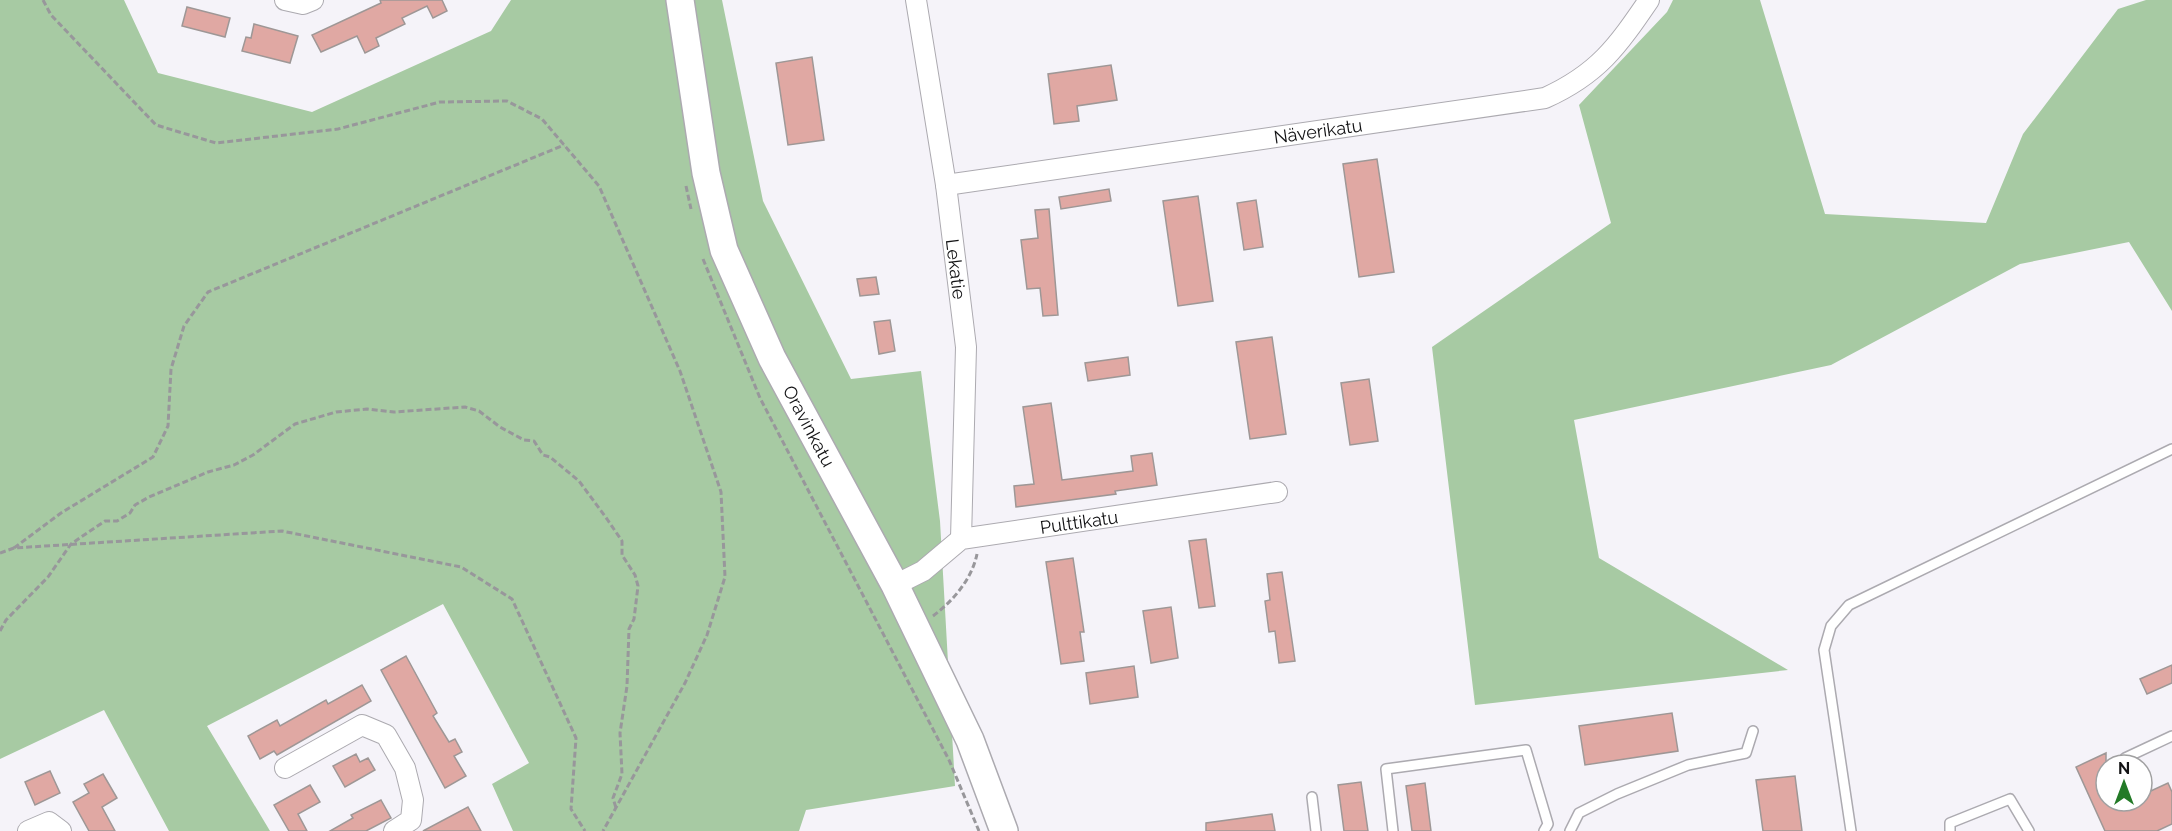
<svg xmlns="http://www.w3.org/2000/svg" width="2172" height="831" font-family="Raleway,sans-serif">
<rect width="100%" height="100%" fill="#f5f3f9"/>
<g fill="#a7caa3">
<polygon points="0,0 124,0 158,73 312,112 491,31 511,0 722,0 763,201 851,379 921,371 940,521 955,786 806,810 799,831 513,831 492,784 529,763 443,604 207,726 270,831 169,831 104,710 0,759"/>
<polygon points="1673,0 1760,0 1825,214 1986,223 2023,134 2118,9 2146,0 2172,0 2172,311 2129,242 2020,264 1831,365 1574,420 1599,558 1788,670 1475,705 1432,347 1611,223 1579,105 1667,12"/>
</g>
<g fill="#e0a8a3" stroke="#9e9796" stroke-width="1.5">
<polygon points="380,0 442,0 447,11 433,18 427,6 402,18 405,24 376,38 379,46 365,53 357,36 321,52 312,35 381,3"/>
<polygon points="187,7 230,18 225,37 182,26"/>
<polygon points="254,24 298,36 290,63 242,51 246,37 251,38"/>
<polygon points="812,57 824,140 788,145 776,63"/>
<polygon points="1111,65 1117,100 1077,106 1079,121 1054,124 1048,74"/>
<polygon points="1377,159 1394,272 1359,277 1343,164"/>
<polygon points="1109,189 1111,201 1061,209 1059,197"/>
<polygon points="1198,196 1213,301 1178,306 1163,201"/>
<polygon points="1256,200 1263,247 1244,250 1237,203"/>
<polygon points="1049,209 1058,315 1043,316 1040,288 1027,289 1021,240 1038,238 1035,210"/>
<polygon points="876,277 879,294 860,296 857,279"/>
<polygon points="890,320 895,351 879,354 874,322"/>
<polygon points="1272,337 1286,434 1250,439 1236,342"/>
<polygon points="1128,357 1130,375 1088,381 1085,363"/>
<polygon points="1369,379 1378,441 1350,445 1341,383"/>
<polygon points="1051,403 1062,480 1133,471 1131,456 1152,453 1157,485 1115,491 1116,494 1016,507 1014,486 1034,484 1023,407"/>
<polygon points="1206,539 1215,606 1199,608 1189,541"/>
<polygon points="1073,558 1084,632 1080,632 1084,661 1061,664 1046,562"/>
<polygon points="1282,572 1295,661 1279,663 1275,631 1269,632 1265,601 1270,600 1267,574"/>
<polygon points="1171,607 1178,658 1151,663 1143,611"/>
<polygon points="406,656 437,713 433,716 449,742 455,739 462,752 454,756 466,776 445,788 381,670"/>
<polygon points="2172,665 2172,683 2147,694 2140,679"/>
<polygon points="1134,666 1138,697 1090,704 1086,673"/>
<polygon points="362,685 371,701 277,755 274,751 260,759 248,736 277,720 280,726 326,700 328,704"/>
<polygon points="1672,713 1678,751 1585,765 1579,726"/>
<polygon points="2106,753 2106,801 2142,801 2142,795 2168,783 2172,792 2172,824 2157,831 2105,831 2076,767"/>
<polygon points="356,754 360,762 368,758 375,770 345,787 333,766"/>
<polygon points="50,771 60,793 35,805 25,782"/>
<polygon points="103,774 117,798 102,807 115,831 89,831 73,802 89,793 84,784"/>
<polygon points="1795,776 1802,831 1763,831 1756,780"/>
<polygon points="1361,782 1368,831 1344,831 1338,785"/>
<polygon points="1425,783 1431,831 1412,831 1406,786"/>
<polygon points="310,785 320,802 298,814 307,831 289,831 274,805"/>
<polygon points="381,800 391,818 366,831 330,831 353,818 351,815"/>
<polygon points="468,807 481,831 423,831"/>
<polygon points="1272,814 1275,831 1206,831 1206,823"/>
</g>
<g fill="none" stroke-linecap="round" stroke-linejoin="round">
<defs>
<g id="lane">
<polyline points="2125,758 2172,736"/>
<polyline points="1312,797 1316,831"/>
<polyline points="1393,831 1386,769 1526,750 1548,824 1544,831"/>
<polyline points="1570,831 1579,813 1617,794 1688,765 1746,753 1753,731"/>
<polyline points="1851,831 1824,650 1831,626 1849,605 2172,449"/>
<polyline points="1950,831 1950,823 2010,799 2029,831"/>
</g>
<g id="street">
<polyline points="285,0 303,4 313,0"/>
<polyline points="916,0 946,185 966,347 961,539"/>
<path d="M946,185L1545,98C1598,74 1617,47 1649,0"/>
<polyline points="895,585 923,571 961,539 1277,492"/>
<polyline points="285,768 362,725 386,735 405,768 413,800 411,820 394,831"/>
<polyline points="28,831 49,822 61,831"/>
</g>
<polyline id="secondary" points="680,0 706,173 724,250 772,358 895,585 970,740 1004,831"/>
</defs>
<use href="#lane" stroke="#acaab0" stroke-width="12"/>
<use href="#street" stroke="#acaab0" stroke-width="22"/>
<use href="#secondary" stroke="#acaab0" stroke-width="30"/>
<g stroke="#98979b" stroke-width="3" stroke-dasharray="6 3" stroke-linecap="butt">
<polyline points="43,0 51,15 156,125 216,143 338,129 440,102 507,101 542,119 599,186 680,371 721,492 725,577 707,635 685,683 603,831"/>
<polyline points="686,186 691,209"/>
<polyline points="703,259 760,398 949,760 979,831"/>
<polyline points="14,548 61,513 153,457 168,426 171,369 184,326 208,292 564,145"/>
<polyline points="0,553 14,548 282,531 461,567 512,599 576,738 571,809 585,831"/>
<path d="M933,616C953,601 972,579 977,554"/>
<polyline points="0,631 6,620 48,577 71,544 87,533 105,521 117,521 130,513 135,505 149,497 208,472 234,465 253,455 295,424 336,412 367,409 394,412 465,407 479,411 500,427 524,440 534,441 543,455 550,457 579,481 607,519 622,541 622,555 635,575 638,586 634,619 629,629 627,686 620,733 622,774 613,798 616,808"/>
</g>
<use href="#lane" stroke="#fff" stroke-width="9"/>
<use href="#street" stroke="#fff" stroke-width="20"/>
<use href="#secondary" stroke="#fff" stroke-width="27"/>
</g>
<g text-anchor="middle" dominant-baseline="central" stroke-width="4.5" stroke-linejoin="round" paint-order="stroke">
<g font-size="18" fill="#121214" stroke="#fff">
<text transform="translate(1318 131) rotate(-8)">Näverikatu</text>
<text transform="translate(956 269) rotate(83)">Lekatie</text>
<text transform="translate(809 426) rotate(62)">Oravinkatu</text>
<text transform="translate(1079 522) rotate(-8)">Pulttikatu</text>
</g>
</g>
<g transform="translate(2124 783)"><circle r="28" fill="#ffffff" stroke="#a0a0a1" stroke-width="1.5"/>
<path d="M0-4.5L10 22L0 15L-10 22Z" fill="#237a27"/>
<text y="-9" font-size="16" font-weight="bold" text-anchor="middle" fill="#121214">N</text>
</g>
</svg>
